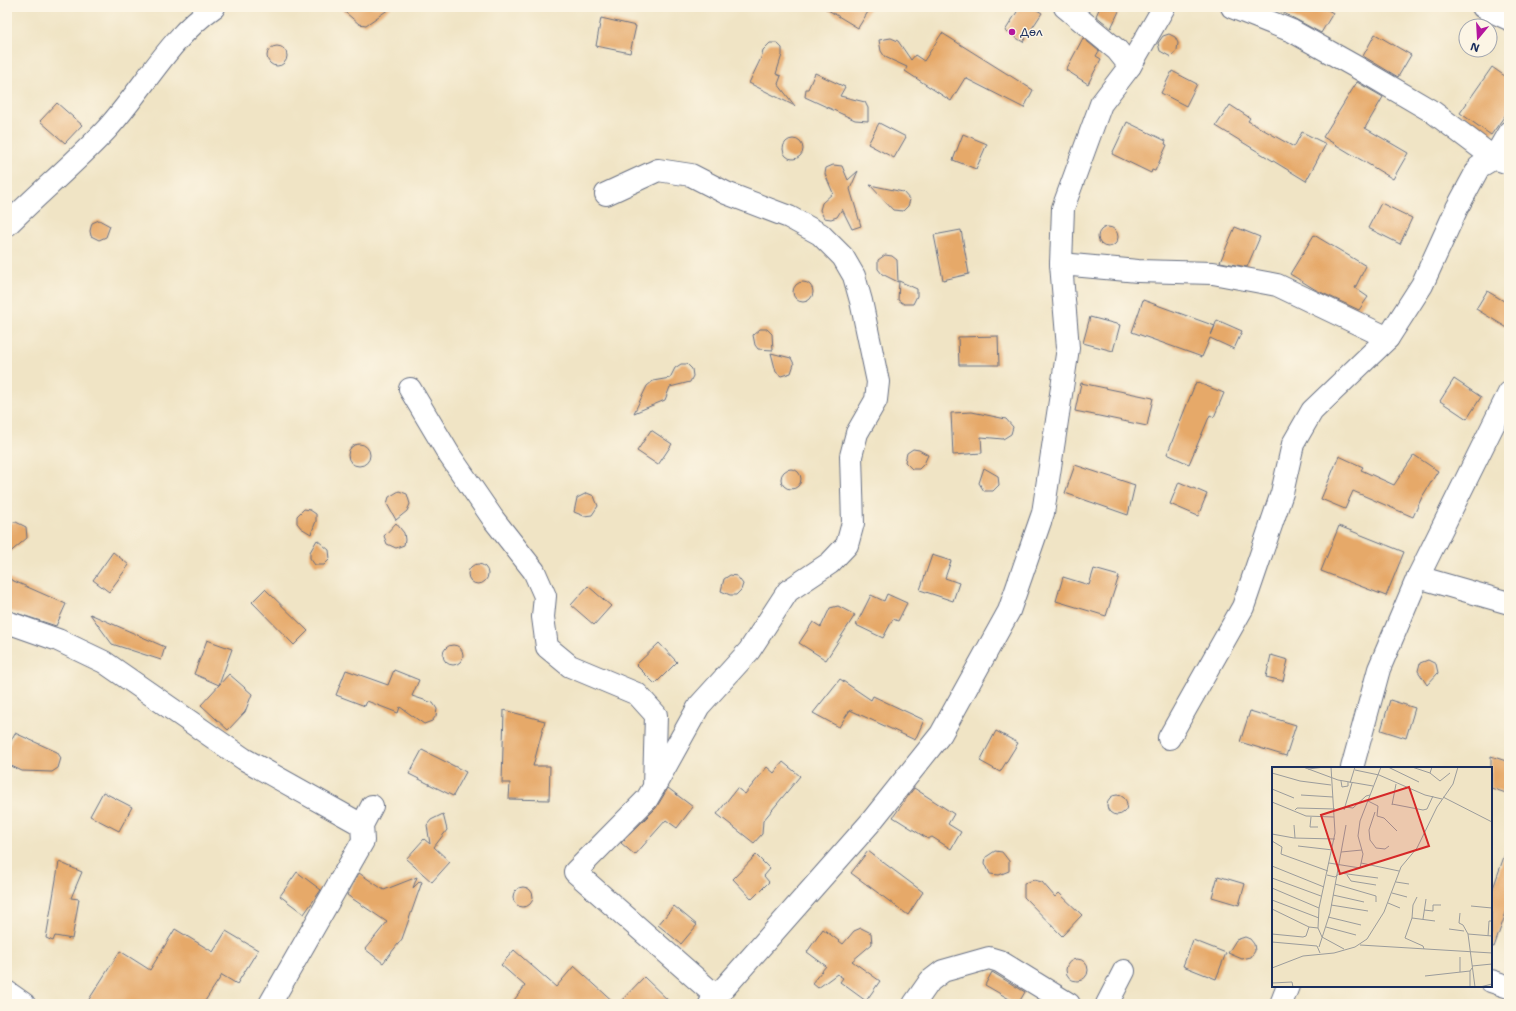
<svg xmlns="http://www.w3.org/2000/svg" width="1516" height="1011" font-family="'Shantell Sans',sans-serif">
<rect width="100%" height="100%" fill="#fcf5e5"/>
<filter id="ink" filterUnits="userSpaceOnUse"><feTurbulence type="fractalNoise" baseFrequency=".025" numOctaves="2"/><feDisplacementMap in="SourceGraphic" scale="8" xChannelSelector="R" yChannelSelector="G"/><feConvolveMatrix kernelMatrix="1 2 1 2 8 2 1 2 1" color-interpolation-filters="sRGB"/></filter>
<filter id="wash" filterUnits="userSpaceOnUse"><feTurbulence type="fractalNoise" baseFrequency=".012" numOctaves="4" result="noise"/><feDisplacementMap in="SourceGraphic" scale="16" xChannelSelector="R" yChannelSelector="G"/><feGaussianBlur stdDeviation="0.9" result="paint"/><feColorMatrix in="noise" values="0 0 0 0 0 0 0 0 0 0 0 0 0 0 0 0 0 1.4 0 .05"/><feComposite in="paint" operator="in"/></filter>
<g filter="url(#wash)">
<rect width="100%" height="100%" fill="#f0e4c5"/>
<g id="blocks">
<g fill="#e6a969">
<polygon points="339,7 392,7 366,25 359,24"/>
<polygon points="823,7 871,7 858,28"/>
<polygon points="1020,7 1032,7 1042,13 1023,42 1005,31"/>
<polygon points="1100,7 1121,7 1111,28 1096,16"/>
<polygon points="1273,7 1323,7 1333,13 1321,33"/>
<polygon points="601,18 636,26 630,53 596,46"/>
<polygon points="942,33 1033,90 1024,108 965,78 951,101 905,71 907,67 885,57 881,51 879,40 891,38 898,41 911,60 915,55 924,61"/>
<polygon points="1169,34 1175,37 1178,43 1177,50 1171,57 1160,51 1158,43 1163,36"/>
<polygon points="1375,34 1411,55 1398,77 1363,56"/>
<polygon points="1083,38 1099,51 1096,56 1101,59 1088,84 1066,70"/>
<polygon points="770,43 777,43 782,48 782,55 776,74 781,76 778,84 795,106 749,83 761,58 763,50"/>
<circle cx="277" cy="56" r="10"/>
<polygon points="1492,67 1509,79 1509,110 1491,135 1460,113"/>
<polygon points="1172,71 1197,84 1186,106 1161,93"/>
<polygon points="815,73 845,87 840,96 865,102 868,108 868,121 855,120 805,97 806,89 808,89"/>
<polygon points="1357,82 1383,97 1365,128 1408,153 1393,179 1323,137"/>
<polygon points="57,103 82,125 65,143 40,121"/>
<polygon points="1230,105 1250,118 1248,121 1294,147 1302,132 1326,144 1306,181 1216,126"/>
<polygon points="1127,122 1166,141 1165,144 1167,145 1155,171 1152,170 1151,173 1112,154"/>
<polygon points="879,123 906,137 894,158 868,144"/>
<polygon points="963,134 987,144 976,169 953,160"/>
<circle cx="793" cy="149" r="10"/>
<polygon points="833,165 842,166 848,180 858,171 850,189 861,226 852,229 842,209 837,217 831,219 824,218 820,210 822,203 833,193 825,174 826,168"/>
<polygon points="870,185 903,192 910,200 908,206 903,211 893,210"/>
<polygon points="1381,203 1412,218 1400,244 1368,228"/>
<polygon points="99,220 110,226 106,237 99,240 91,236 90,231 92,223"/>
<circle cx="1108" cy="237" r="10"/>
<polygon points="1235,227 1260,237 1247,267 1220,262"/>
<polygon points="961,230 969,274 943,280 934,235"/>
<polygon points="1314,235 1366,266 1355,288 1368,297 1359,310 1316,290 1290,274"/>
<polygon points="885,255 892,256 897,260 898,282 882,274 878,269 878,260"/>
<polygon points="899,281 917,289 917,296 913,304 904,304 898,300"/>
<circle cx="803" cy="292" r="10"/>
<polygon points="1487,291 1509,304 1509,329 1476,309"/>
<polygon points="1143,300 1215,326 1211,335 1217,320 1242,331 1234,349 1210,338 1202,357 1132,332"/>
<polygon points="1090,317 1120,325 1113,351 1083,343"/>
<polygon points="760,329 767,329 772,334 773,350 758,349 755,345 753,335"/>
<polygon points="998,336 999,365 959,365 958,337"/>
<polygon points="771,353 791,358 794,364 791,373 781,376 776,372"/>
<polygon points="681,364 687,364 692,369 693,376 690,382 670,387 665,400 634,413 647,386 653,381 670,378 675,368"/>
<polygon points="1454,379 1481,397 1467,419 1440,401"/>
<polygon points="1196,382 1224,393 1214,417 1210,415 1189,464 1167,454"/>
<polygon points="1081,383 1153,398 1147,426 1075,411"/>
<polygon points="972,412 1006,419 1013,427 1011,434 1003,439 981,437 982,453 953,455 951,413"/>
<polygon points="651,430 672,444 658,465 637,451"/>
<circle cx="359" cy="455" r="11"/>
<polygon points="913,449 919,450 928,455 924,464 919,469 912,469 905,462 907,453"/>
<polygon points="1414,455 1438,471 1422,497 1413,517 1353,491 1345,509 1321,499 1339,456 1363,467 1361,470 1394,485"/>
<polygon points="1075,465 1135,485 1128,515 1065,493"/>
<polygon points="984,468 998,476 999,485 993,491 984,491 979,483"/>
<circle cx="791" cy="479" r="10"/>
<polygon points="1179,482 1207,494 1198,516 1170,504"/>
<polygon points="399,491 407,494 410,504 407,511 396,520 387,504 389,497"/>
<polygon points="587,493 594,496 598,506 592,515 584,516 574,512 577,498"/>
<polygon points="304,509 310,510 316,514 316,521 311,534 301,528 297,523 297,516"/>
<polygon points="16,522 26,527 27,538 7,555 7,523"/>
<polygon points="396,523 404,533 405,540 404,545 396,548 387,544 384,536"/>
<polygon points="1339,526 1404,552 1386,596 1321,571"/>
<polygon points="317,540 329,550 330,559 324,565 315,565 310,558 310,552"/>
<polygon points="113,552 129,565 109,592 93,580"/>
<polygon points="932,555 951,561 945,578 959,583 953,601 920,590"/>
<circle cx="478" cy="574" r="10"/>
<polygon points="1094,569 1119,576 1106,616 1056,601 1063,577 1089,585"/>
<polygon points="730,575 737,576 743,584 741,590 736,595 730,595 721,591 724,579"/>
<polygon points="7,578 66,604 56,626 7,610"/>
<polygon points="588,586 611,606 594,625 571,605"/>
<polygon points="265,589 308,631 294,645 252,602"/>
<polygon points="887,594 907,603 898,621 893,619 883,638 856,625 871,595 884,601"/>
<polygon points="838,606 855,615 826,660 799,643 813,622 821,627 830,608"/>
<polygon points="90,614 165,647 161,660 112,644"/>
<polygon points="207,640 232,649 219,685 194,674"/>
<polygon points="659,643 677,662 655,684 636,665"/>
<circle cx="453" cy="655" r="10"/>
<polygon points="1271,655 1288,660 1283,681 1266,677"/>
<polygon points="1428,660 1436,664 1438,673 1427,685 1418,671 1420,663"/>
<polygon points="346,670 388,685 394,670 419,680 412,696 433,703 437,709 436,716 432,721 424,724 400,707 398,713 367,701 365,706 336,695"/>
<polygon points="229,674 252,694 245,712 228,730 201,705"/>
<polygon points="840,679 871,700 873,696 924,720 915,740 850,710 839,727 813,713"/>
<polygon points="1390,700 1415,708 1406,738 1381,730"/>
<polygon points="504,710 545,721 533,766 550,766 549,800 509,799 510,783 502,783"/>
<polygon points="1250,711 1296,725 1286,756 1240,742"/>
<polygon points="996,731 1018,743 1000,772 980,761"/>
<polygon points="15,733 57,752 61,758 58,768 52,772 22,771 7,764 7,748"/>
<polygon points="422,750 466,772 453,796 409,774"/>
<polygon points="1491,756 1509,762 1509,794 1491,788"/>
<polygon points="783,762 800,776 763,821 762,834 754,843 717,814 737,788 745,794 767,767 774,773"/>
<polygon points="668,788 693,807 677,828 666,820 635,855 621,843 656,808"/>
<polygon points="914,788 954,814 948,824 961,832 951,849 932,837 928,839 893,817"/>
<polygon points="103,792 132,807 119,831 90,816"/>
<circle cx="1117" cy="805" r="10"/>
<polygon points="443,814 447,830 434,847 450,862 432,882 406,859 424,839 430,844 427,825 431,820"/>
<polygon points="868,851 923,892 908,915 851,873"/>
<polygon points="995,851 1002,852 1009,861 1009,871 999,875 990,874 985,863 986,857"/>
<polygon points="1506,851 1509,851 1509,904 1494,947 1491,946 1491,894"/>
<polygon points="756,855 770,869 764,876 769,882 752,899 733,879"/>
<polygon points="59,862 82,872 71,898 79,899 72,939 55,936 53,941 46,938"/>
<polygon points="297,872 321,890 304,914 280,896"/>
<polygon points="359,873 384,890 417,877 413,888 420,881 422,882 402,939 383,963 365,949 387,922 347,895"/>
<polygon points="1218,876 1245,884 1239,905 1212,897"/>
<polygon points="1034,880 1042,882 1055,897 1059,893 1082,915 1062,936 1024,897 1024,883"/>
<circle cx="523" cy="897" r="10"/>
<polygon points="674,906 697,925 681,944 658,925"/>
<polygon points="861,928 871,933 872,944 852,961 880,981 866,1001 840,982 843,978 837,974 818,988 812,983 826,966 807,952 823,929 843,944 854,931"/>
<polygon points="175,929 213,952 226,931 258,950 237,984 222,975 203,1004 86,1004 120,951 150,970"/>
<polygon points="1245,937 1250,939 1254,944 1255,951 1251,957 1242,959 1228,953 1236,940"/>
<polygon points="1193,940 1226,953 1216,979 1183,966"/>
<polygon points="514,950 556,987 574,966 616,1004 511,1004 525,986 501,965"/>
<circle cx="1077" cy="970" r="11"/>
<polygon points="992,972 1025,992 1018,1004 985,985"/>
<polygon points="644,977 672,1004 618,1004"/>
</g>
</g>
</g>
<g filter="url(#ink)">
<use href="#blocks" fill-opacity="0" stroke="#666e82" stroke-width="1"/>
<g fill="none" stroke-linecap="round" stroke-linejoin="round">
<defs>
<g id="minor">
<polyline points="1065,7 1117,50 1130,66"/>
<polyline points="1232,7 1292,31 1358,68 1433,112 1494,158 1509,163"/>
<polyline points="1483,7 1509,19"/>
<polyline points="606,194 658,170 691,175 726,193 789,217 820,234 843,257 854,276 861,301 878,382 876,400 857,433 851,456 853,523 847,545 830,563 788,591 749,651 699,706 654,787"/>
<polyline points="1061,264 1138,271 1213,273 1277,285 1388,338"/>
<polyline points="410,389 450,456 494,520 534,571 545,596 543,617 547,647 570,666 637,694 656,715 654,787 647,799 575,872 717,997"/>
<polyline points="1418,577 1509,603"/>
<polyline points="7,622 58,640 104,662 244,759 362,825"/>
<polyline points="1169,738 1243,607 1282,493 1293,444 1312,411 1388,338 1422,285 1457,208 1479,167 1494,158 1509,132"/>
<polyline points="1352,768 1379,669 1418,577 1509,393"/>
<polyline points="1491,981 1509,987"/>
<polyline points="7,992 24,1004"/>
<polyline points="270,1004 363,841 362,825 372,806"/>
<polyline points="710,1004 870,823 941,734 1009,611 1043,513 1068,348 1061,264 1063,208 1101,104 1130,66 1164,7"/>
<polyline points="914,1004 930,981 943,971 989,958 999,961 1069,1004"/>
<polyline points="1107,1004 1124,971"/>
<polyline points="1281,1004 1288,986"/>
</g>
<path id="tertiary" d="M7,225C39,193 75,163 106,130C143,90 169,38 214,7"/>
</defs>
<use href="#minor" stroke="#666e82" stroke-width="24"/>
<use href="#tertiary" stroke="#666e82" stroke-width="24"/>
<use href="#minor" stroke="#fff" stroke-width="22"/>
<use href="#tertiary" stroke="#fff" stroke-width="22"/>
</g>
</g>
<circle fill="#b5179e" stroke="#fcf5e5" stroke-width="1.5" cx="1012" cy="32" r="4"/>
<g text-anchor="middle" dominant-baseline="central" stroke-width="3" stroke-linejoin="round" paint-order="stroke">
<g font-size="12" fill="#1b2f5e" stroke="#fcf5e5" text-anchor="start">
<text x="1020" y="32">Дөл</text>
</g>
</g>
<g transform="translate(1272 767)">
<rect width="220" height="220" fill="#f0e4c5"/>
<path fill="none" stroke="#9b9c9c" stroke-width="1" d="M31,0L66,13L101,19M59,0L63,66L47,141L46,161L50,170L72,182M116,0L147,15M140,0L158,6L160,0M36,2L53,0M83,3L107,8L153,28L170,32M0,6L28,14L59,18M158,6L168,14L178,6M69,14L70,20L76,19V15M78,16L83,0M0,22L22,31M29,28L61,30M171,30L220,55M96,34L106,39L105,49L112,51L125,64M0,35L34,49L62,50M120,37L151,43L155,42L161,29M120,38L124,17M73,40L81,41L94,29L98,28M23,43L25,41L63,42M72,43L80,16M103,45L97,63L98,73L104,81L113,82L117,79M39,50L38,60H46M22,58L23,71M0,67L22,71L63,72M0,74L10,80L9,87L56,104M26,79L61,83M69,85L90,83M57,96L88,101L91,87L86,69L88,54L109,0M89,96L127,104M0,99L52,120M55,108L63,110L68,106L106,111M75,108L79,114L104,118M0,111L49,129M124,115L137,117M63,117L104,129V135M0,121L47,141M120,126L135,130M61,128L92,135M0,133L47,151M116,136L128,141M59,138L96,144M199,139L220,141M0,142L37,160L46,161M152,143L161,144V138H169M188,146L187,156L191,158L196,167L203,220M56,150L89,158M140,151L141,138L145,130M151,152L154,132M54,160L84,168M177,162L192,164M0,167L31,170L34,169L37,160M196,167L220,169M216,169L217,154H220M0,175L45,179L48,186M88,178L220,186M47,180L58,146L74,58M152,182L151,179L133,171L140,151L163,154M188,190V205M200,199L220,197M0,201L31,189L62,186L83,180L95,172L112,145L129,100L145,81L165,40L181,17L186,0M198,204V220M153,209L198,204L200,201M0,216L20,215L21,220M208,220L220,217"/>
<path fill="#d62828" fill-opacity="0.15" stroke="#d62828" stroke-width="2" d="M137,20L157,79L68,107L49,48Z"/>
<rect width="220" height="220" fill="none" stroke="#1b2f5e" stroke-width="2"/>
</g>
<rect width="1516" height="1011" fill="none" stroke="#fcf5e5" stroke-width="24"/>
<g transform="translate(1478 38) rotate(198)"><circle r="19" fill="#fcf5e5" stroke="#a2a6af"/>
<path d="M0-3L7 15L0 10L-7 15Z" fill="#b5179e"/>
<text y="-6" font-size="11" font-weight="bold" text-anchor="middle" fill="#1b2f5e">N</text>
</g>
</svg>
